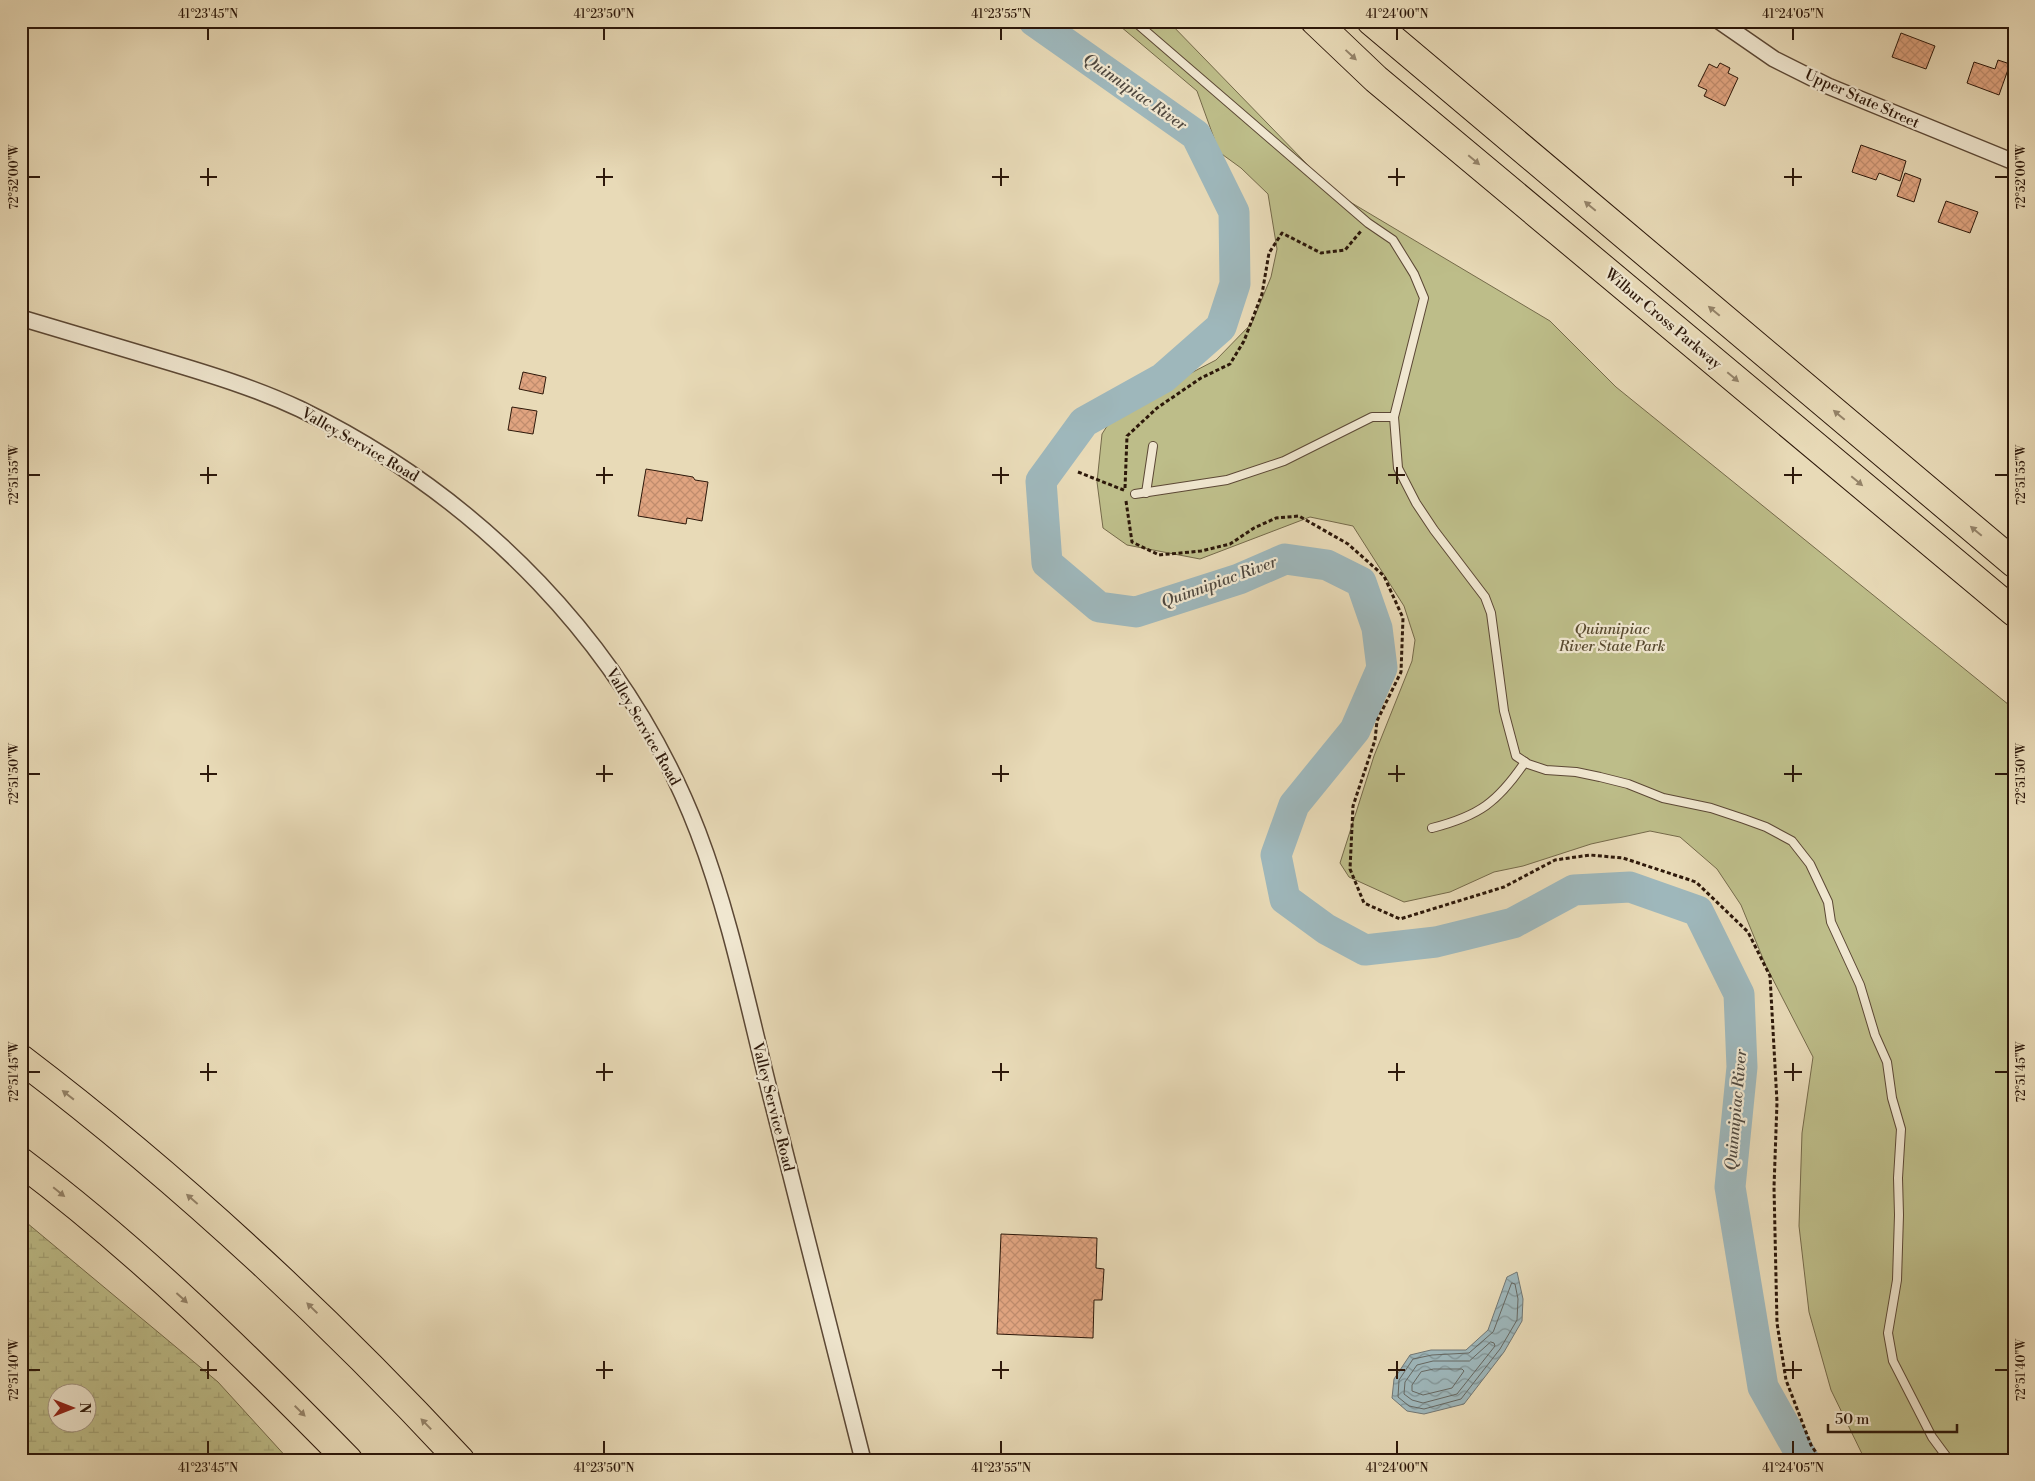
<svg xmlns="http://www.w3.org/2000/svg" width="2035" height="1481" font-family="'Libre Bodoni',serif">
<defs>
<pattern id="wetland-marsh" width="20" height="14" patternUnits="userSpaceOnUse" patternTransform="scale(1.25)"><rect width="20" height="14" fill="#bdbd89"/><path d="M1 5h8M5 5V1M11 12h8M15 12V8" fill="none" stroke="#a3a275"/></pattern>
<pattern id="water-waves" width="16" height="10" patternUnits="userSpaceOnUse" patternTransform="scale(1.25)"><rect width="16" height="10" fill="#9eb7bb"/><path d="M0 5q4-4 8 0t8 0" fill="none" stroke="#819496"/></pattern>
<pattern id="building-cross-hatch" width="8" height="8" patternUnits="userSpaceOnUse" patternTransform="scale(1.25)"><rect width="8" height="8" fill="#e0a480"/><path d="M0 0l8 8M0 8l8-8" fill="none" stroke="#c08c6d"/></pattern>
</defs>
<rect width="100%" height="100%" fill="#e8dab7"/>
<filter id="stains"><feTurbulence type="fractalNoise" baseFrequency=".004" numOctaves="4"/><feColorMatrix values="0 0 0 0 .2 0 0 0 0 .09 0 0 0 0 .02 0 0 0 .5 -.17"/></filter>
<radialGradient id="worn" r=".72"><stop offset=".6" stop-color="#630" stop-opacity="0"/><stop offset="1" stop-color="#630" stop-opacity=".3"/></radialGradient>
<path fill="url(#wetland-marsh)" stroke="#756a4a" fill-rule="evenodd" d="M21,1218L218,1382L289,1460H21ZM58,1394H88V1424H58Z"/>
<polygon fill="#bdbd89" stroke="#756a4a" points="1114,21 1168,21 1335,193 1550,321 1616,387 2014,709 2014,1460 1865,1460 1831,1390 1809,1312 1799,1226 1802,1133 1813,1057 1766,966 1741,905 1717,869 1680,837 1650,831 1591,844 1523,866 1494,872 1450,892 1404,902 1349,877 1340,863 1374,756 1412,661 1415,640 1404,606 1353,526 1310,517 1200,559 1127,545 1103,528 1097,482 1102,434 1116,412 1216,360 1252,323 1271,277 1277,249 1268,194 1241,168 1219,152 1197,91"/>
<polygon fill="url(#water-waves)" stroke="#717774" points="1517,1272 1523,1299 1522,1321 1504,1352 1464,1404 1424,1414 1407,1411 1392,1398 1394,1379 1410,1355 1431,1350 1466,1350 1488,1330 1507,1277"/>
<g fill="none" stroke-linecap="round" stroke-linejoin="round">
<g stroke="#666862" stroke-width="1">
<polygon points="1512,1283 1515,1284 1518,1299 1517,1320 1500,1349 1461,1399 1424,1409 1409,1406 1398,1397 1399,1380 1413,1359 1432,1355 1469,1353 1493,1332"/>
<polygon points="1491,1342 1494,1343 1495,1346 1457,1394 1423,1403 1412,1400 1404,1394 1405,1382 1417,1365 1433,1361 1469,1361"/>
<polygon points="1434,1369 1462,1369 1464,1371 1452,1388 1423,1395 1412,1391 1412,1385 1421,1372"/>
</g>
<polyline stroke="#9eb7bb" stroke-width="31" points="1034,21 1196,135 1234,212 1235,284 1221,327 1163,378 1084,422 1041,481 1047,563 1099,607 1136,612 1239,579 1285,559 1327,565 1361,582 1377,628 1382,668 1355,730 1294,805 1276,855 1285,899 1326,929 1365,950 1436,942 1513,923 1574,890 1630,887 1698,911 1739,994 1742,1067 1730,1187 1763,1387 1804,1460"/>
</g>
<g fill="url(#building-cross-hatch)" stroke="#2d180a">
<polygon points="1901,33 1935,46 1926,69 1892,57"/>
<polygon points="1998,60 2010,64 1999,95 1967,83 1974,62 1995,69"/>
<polygon points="1720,63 1730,68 1728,73 1738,78 1725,106 1704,96 1707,90 1698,86 1709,64 1717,68"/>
<polygon points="1861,145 1906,161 1900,181 1879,173 1876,180 1852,172"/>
<polygon points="1905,173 1921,179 1914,202 1897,196"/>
<polygon points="1946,201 1978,212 1970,233 1938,222"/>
<polygon points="523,372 546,377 543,394 519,389"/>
<polygon points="512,407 537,411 533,434 508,430"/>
<polygon points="646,469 693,477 695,480 708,482 702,521 687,518 686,524 638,516"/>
<polygon points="1001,1234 1097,1238 1096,1268 1104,1269 1102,1300 1094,1300 1093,1338 997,1334"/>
</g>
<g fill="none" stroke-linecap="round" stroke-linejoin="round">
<defs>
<g id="lane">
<polyline points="1134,21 1368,223 1393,240 1414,274 1424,298 1394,417 1398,468 1416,503 1434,530 1485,597 1491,613 1504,711 1516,756 1528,764 1546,770 1576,772 1600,777 1628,784 1663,798 1711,808 1744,819 1766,827 1792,841 1810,864 1828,902 1831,922 1860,985 1875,1035 1887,1062 1892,1098 1901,1129 1898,1178 1899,1215 1897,1280 1888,1333 1893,1361 1932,1437 1949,1460"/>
<polyline points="1146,493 1153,446"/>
<polyline points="1135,494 1227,480 1284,461 1372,417 1394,417"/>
<path d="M1432,828C1479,816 1498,802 1525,762"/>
</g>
<g id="street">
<polyline points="1719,21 1774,59 1828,86 2014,162"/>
<path d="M21,318C68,332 115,346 162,360C209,374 255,388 300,409C479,496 626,645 698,832C730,916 748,1006 770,1093C801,1215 832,1337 863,1460"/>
</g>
<g id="highway">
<polyline points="1315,21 1376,79 2014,612"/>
<polyline points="1371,21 2014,563"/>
<path d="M21,1059C179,1179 324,1314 460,1460"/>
<path d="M21,1162C139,1251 245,1355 348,1460"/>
</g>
</defs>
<use href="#lane" stroke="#5c4835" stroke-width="10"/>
<use href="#street" stroke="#5c4835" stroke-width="18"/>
<use href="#highway" stroke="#2d180a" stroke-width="30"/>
<g stroke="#2d180a" stroke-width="3" stroke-dasharray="4 2.5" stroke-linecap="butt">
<polyline points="1078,472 1126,491"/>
<polyline points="1125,488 1127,436 1157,408 1201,378 1230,364 1244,341 1262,294 1269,253 1282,233 1321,253 1345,250 1361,231"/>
<polyline points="1126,501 1132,542 1159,555 1201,551 1230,544 1254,528 1276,518 1299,516 1348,544 1384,576 1403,618 1401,672 1377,721 1375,740 1353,806 1350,869 1364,903 1400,919 1504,887 1555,860 1590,855 1623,858 1696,882 1748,932 1770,976 1777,1102 1774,1187 1777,1323 1786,1380 1811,1445 1821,1460"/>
</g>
<use href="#lane" stroke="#f0e7d0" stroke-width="8"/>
<use href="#street" stroke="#f0e7d0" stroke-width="15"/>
<use href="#highway" stroke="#e8dab7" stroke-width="28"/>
</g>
<defs><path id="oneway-solid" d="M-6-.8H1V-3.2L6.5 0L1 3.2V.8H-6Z" transform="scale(1.25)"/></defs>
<g fill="#948369">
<use href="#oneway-solid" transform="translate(1351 55) rotate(43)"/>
<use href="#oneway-solid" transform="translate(1474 160) rotate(40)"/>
<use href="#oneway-solid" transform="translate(1590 206) rotate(-140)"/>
<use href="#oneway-solid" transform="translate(1714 311) rotate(-140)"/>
<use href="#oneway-solid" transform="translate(1733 377) rotate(40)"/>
<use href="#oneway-solid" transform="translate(1839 415) rotate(-140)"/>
<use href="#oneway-solid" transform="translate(1857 481) rotate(40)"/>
<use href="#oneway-solid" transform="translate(1976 531) rotate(-140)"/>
<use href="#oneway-solid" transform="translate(68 1095) rotate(-142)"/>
<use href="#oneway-solid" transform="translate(59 1192) rotate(39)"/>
<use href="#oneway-solid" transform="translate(192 1199) rotate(-139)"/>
<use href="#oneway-solid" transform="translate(182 1298) rotate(42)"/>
<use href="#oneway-solid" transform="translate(312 1308) rotate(-136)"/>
<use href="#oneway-solid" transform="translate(300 1411) rotate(45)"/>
<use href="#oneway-solid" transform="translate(426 1424) rotate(-134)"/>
</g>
<path fill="none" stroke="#2d180a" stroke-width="2" d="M208,28V40M604,28V40M1001,28V40M1397,28V40M1793,28V40M208,168V186M604,168V186M1001,168V186M1397,168V186M1793,168V186M28,177H40M200,177H217M596,177H613M992,177H1009M1388,177H1405M1784,177H1802M1995,177H2008M208,467V484M604,467V484M1001,467V484M1397,467V484M1793,467V484M28,475H40M200,475H217M596,475H613M992,475H1009M1388,475H1405M1784,475H1802M1995,475H2008M208,765V782M604,765V782M1001,765V782M1397,765V782M1793,765V782M28,774H40M200,774H217M596,774H613M992,774H1009M1388,774H1405M1784,774H1802M1995,774H2008M208,1063V1081M604,1063V1081M1001,1063V1081M1397,1063V1081M1793,1063V1081M28,1072H40M200,1072H217M596,1072H613M992,1072H1009M1388,1072H1405M1784,1072H1802M1995,1072H2008M208,1361V1379M604,1361V1379M1001,1361V1379M1397,1361V1379M1793,1361V1379M28,1370H40M200,1370H217M596,1370H613M992,1370H1009M1388,1370H1405M1784,1370H1802M1995,1370H2008M208,1441V1454M604,1441V1454M1001,1441V1454M1397,1441V1454M1793,1441V1454"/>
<g text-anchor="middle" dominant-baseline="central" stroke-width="4.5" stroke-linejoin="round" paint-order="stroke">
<g font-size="15" fill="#2d180a" stroke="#f0e7d0">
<text transform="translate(1862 99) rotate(24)">Upper State Street</text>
<text transform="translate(1663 319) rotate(40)">Wilbur Cross Parkway</text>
<text transform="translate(360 445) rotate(30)">Valley Service Road</text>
<text transform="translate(643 727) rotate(60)">Valley Service Road</text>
<text transform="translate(773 1107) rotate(76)">Valley Service Road</text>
</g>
<g font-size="15" font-style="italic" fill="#584a30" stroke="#f0e7d0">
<text x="1612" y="629">Quinnipiac<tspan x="1612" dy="17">River State Park</tspan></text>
</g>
<g font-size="16" font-style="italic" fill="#4f483f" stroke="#f0e7d0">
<text transform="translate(1135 92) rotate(35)">Quinnipiac River</text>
<text transform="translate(1219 582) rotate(-20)">Quinnipiac River</text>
<text transform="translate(1736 1110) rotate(-85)">Quinnipiac River</text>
</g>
</g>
<rect width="2035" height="1481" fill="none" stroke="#e8dab7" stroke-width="55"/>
<g transform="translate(72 1408) rotate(90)"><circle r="24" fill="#f0e7d0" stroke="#a29481"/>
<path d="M0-4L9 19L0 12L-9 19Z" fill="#8f2418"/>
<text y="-8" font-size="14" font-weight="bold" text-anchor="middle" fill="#2d180a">N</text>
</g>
<path d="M1828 1424v8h129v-8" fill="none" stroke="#2d180a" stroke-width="2.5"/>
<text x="1835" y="1424" font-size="15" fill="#2d180a" stroke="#f0e7d0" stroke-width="4" paint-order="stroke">50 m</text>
<rect x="28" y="28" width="1980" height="1426" fill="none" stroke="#2d180a" stroke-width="2"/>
<g font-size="12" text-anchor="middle" fill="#2d180a">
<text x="208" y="18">41°23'45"N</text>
<text x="604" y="18">41°23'50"N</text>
<text x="1001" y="18">41°23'55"N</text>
<text x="1397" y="18">41°24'00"N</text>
<text x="1793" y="18">41°24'05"N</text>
<text transform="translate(2021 177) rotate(-90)" y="4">72°52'00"W</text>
<text transform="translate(14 177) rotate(-90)" y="4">72°52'00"W</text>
<text transform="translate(2021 475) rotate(-90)" y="4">72°51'55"W</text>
<text transform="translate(14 475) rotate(-90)" y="4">72°51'55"W</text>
<text transform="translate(2021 774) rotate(-90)" y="4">72°51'50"W</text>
<text transform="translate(14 774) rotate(-90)" y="4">72°51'50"W</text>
<text transform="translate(2021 1072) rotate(-90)" y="4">72°51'45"W</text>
<text transform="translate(14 1072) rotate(-90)" y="4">72°51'45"W</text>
<text transform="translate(2021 1370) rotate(-90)" y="4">72°51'40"W</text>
<text transform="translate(14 1370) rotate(-90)" y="4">72°51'40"W</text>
<text x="208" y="1472">41°23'45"N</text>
<text x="604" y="1472">41°23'50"N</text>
<text x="1001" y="1472">41°23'55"N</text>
<text x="1397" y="1472">41°24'00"N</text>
<text x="1793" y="1472">41°24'05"N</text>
</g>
<rect width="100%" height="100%" filter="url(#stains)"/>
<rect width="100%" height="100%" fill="url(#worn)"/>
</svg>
